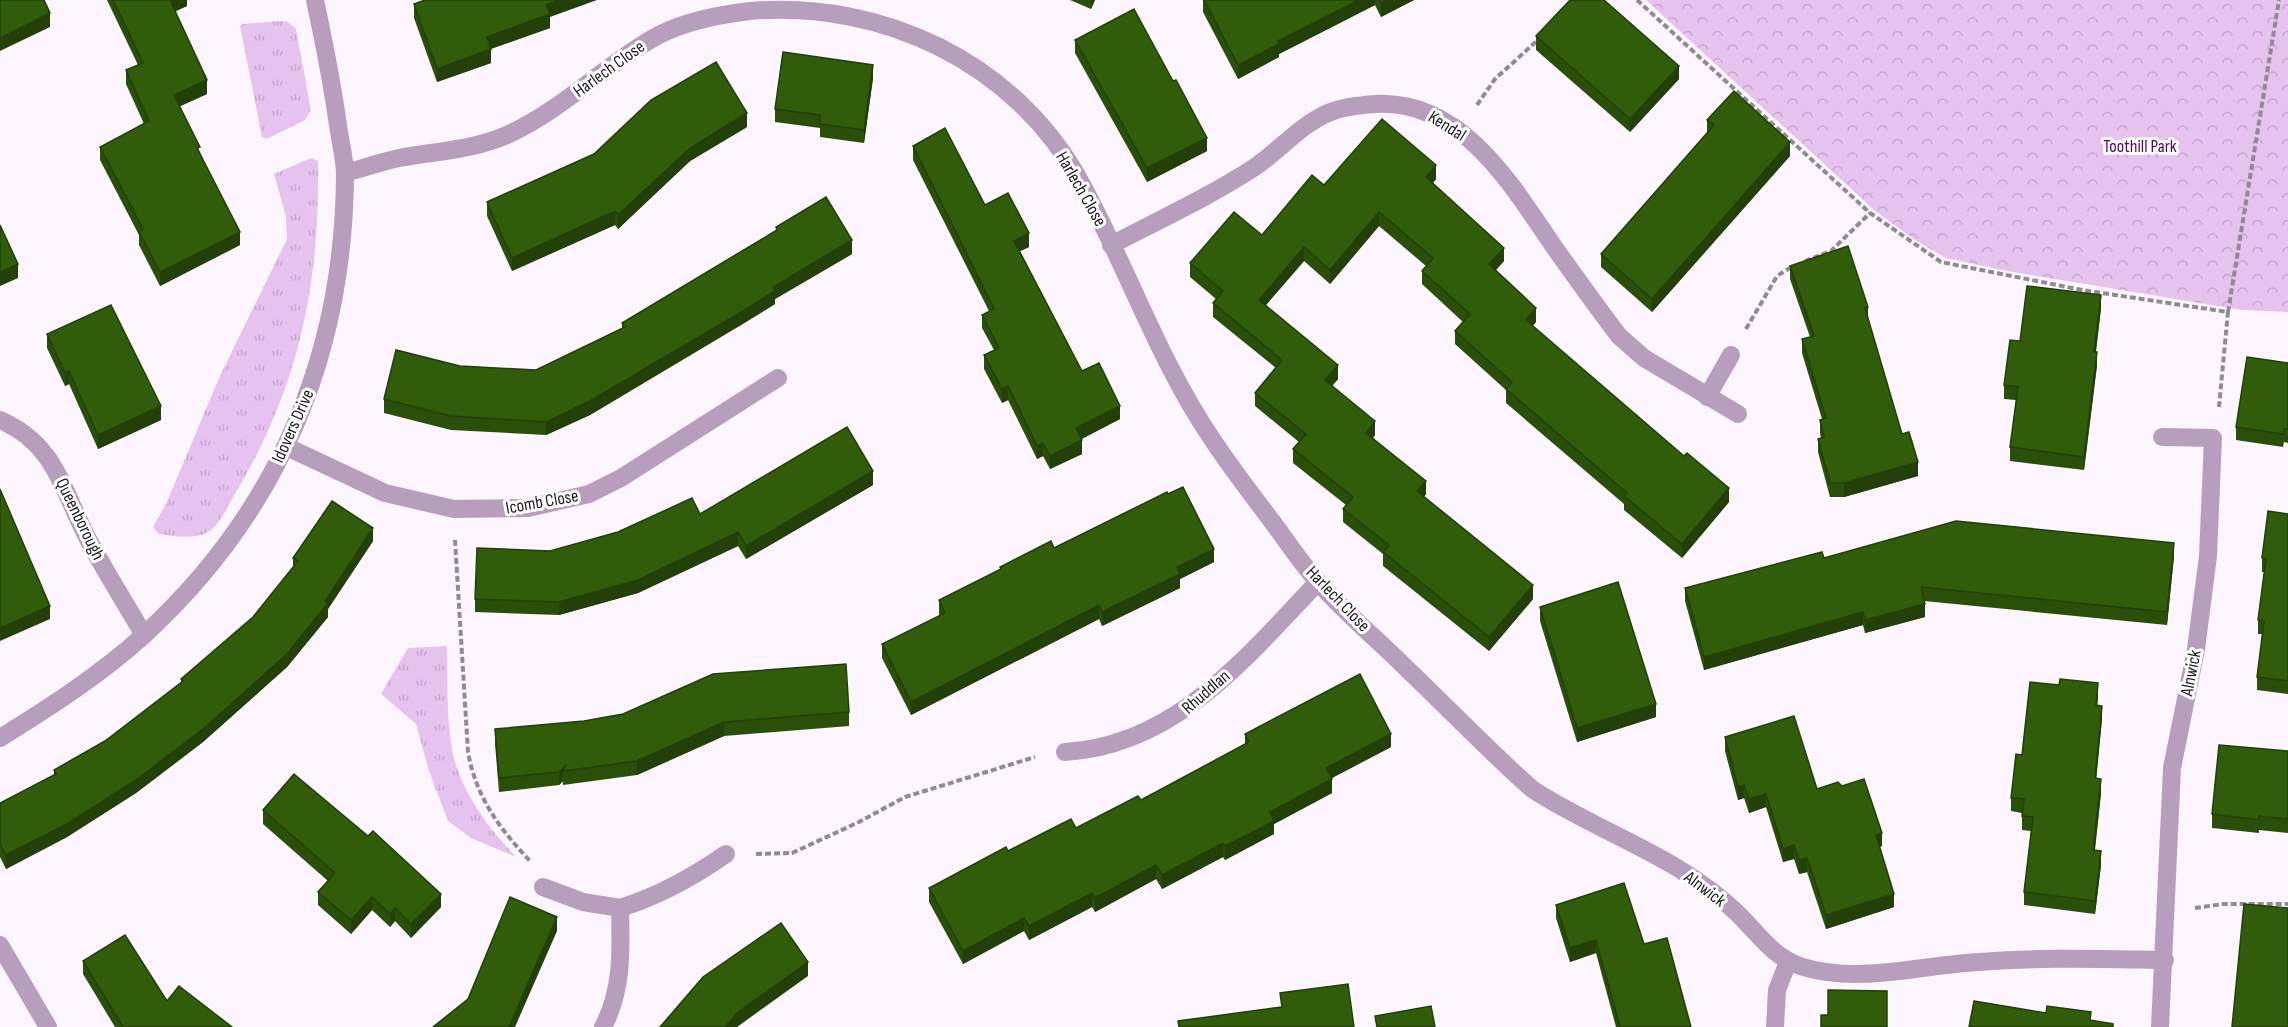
<svg xmlns="http://www.w3.org/2000/svg" width="2288" height="1027" font-family="'Sofia Sans Condensed',sans-serif">
<defs>
<pattern id="grass-tufts" width="24" height="20" patternUnits="userSpaceOnUse" patternTransform="scale(1.5)"><rect width="24" height="20" fill="#e6c2ef"/><path d="M3 7l-1-3M5 7V3M7 7l1-3M15 17l-1-3M17 17v-4M19 17l1-3" fill="none" stroke="#c5a6cc"/></pattern>
<pattern id="forest-crowns" width="20" height="18" patternUnits="userSpaceOnUse" patternTransform="scale(1.5)"><rect width="20" height="18" fill="#e6c2ef"/><path d="M2 6a3 3 0 1 1 6 0M12 15a3 3 0 1 1 6 0" fill="none" stroke="#c5a6cc"/></pattern>
</defs>
<rect width="100%" height="100%" fill="#fdf5ff"/>
<g fill="url(#grass-tufts)">
<polygon points="281,21 288,22 296,29 311,110 305,120 267,139 262,137 240,26 242,24"/>
<path d="M311,158L318,161C320,281 300,383 239,487C230,501 220,528 204,534C192,539 171,536 159,534L153,527L166,504L219,378L287,239L286,217L274,174Z"/>
<path d="M447,646C448,680 446,716 452,749C460,791 488,827 516,857L471,838L448,821L429,771L416,724L381,694L408,648Z"/>
</g>
<polygon fill="url(#forest-crowns)" points="1646,0 2288,0 2288,312 2242,310 2007,271 1946,258 1915,240 1874,210"/>
<g fill="none" stroke-linecap="round" stroke-linejoin="round">
<g stroke="#908a92" stroke-width="4" stroke-dasharray="6 3" stroke-linecap="butt">
<polyline points="1637,0 1870,213 1941,262 2082,290 2228,312 2219,407"/>
<polyline points="1477,105 1495,79 1539,39"/>
<polyline points="1805,261 1831,251 1870,213"/>
<polyline points="2228,312 2279,0"/>
<polyline points="1746,329 1777,276 1793,266"/>
<path d="M455,540L468,752C476,797 499,828 530,861"/>
<polyline points="756,854 792,853 859,822 905,797 1035,757"/>
<polyline points="2195,908 2223,904 2288,904"/>
</g>
<g stroke="#b79ebd" stroke-width="18">
<path d="M345,173C363,168 381,162 399,158C436,151 475,150 509,134C561,110 601,69 650,40C679,22 716,15 750,11C883,0 1015,63 1080,181C1127,266 1157,358 1212,439C1231,468 1253,496 1274,524C1288,543 1302,564 1318,582C1344,612 1376,638 1404,666C1447,707 1488,750 1532,789C1599,833 1679,856 1737,913C1759,934 1773,958 1803,967C1859,984 1921,965 1979,962C2041,957 2102,959 2165,960"/>
<path d="M1111,245C1159,220 1209,197 1255,167C1280,150 1299,126 1328,113C1342,107 1360,105 1376,104C1461,100 1510,182 1552,244C1574,275 1596,306 1619,336L1644,358L1738,414"/>
<polyline points="1707,397 1731,355"/>
<path d="M0,420C56,444 62,490 88,539C105,571 125,603 144,635"/>
<polyline points="287,447 385,493 454,509 528,508 589,494 621,478 778,378"/>
<path d="M0,738C50,707 100,675 144,635C278,512 344,356 345,175C345,158 340,141 338,125C332,83 324,42 315,0"/>
<path d="M1065,752C1176,746 1247,656 1318,582"/>
<path d="M543,887L583,902L620,908C621,950 623,989 603,1027"/>
<path d="M620,908C659,896 693,877 726,854"/>
<polyline points="0,945 48,1027"/>
<polyline points="1775,1027 1777,990 1788,962"/>
<polyline points="2160,1027 2172,768 2196,649 2208,556 2213,438 2162,437"/>
</g>
</g>
<g fill="#2a4f09">
<polygon points="107,0 187,0 187,6 175,11 207,94 180,106 240,245 160,286 139,245 139,235 100,160 100,147 144,124 126,84 126,70 138,65"/>
<polygon points="1070,0 1095,0 1091,9"/>
<polygon points="1203,0 1414,0 1381,17 1375,5 1279,54 1279,57 1238,79 1203,12"/>
<polygon points="414,4 550,17 550,28 491,49 491,63 437,82 414,18"/>
<polygon points="1536,36 1679,79 1630,132 1536,50"/>
<polygon points="1075,40 1207,151 1147,182 1075,53"/>
<polygon points="873,78 864,143 820,137 820,128 775,122 775,109"/>
<polygon points="1707,120 1790,156 1652,312 1601,267 1601,254 1707,133"/>
<polygon points="747,127 690,161 618,229 615,225 512,271 487,216 487,202"/>
<polygon points="913,146 985,205 1029,247 1020,251 1082,371 1120,419 1081,439 1082,454 1050,469 1043,456 1037,459 1008,400 1002,403 984,369 984,355 994,350 982,328 982,315 989,311 913,160"/>
<polygon points="1436,179 1433,183 1504,261 1495,270 1536,322 1532,326 1729,502 1682,558 1624,510 1624,504 1506,403 1506,390 1455,344 1455,331 1463,322 1422,284 1422,271 1426,266 1379,226 1330,284 1304,261 1266,305 1338,379 1332,386 1375,435 1373,438 1426,494 1424,497 1533,599 1489,651 1383,566 1383,554 1343,522 1343,509 1346,505 1293,463 1293,449 1299,442 1255,406 1255,393 1276,368 1213,317 1213,303 1216,299 1190,277 1190,263 1262,235 1324,185"/>
<polygon points="776,227 852,254 775,299 775,304 743,324 590,415 546,435 451,430 384,413 384,399 536,370 622,329 622,323 776,231"/>
<polygon points="1790,266 1868,321 1902,434 1918,476 1844,497 1830,497 1818,452 1818,439 1821,438 1820,433 1820,420 1822,419 1802,353 1802,339 1810,337 1790,279"/>
<polygon points="2101,308 2096,352 2097,365 2084,470 2010,461 2010,447 2016,400 2004,399 2004,385 2020,341"/>
<polygon points="47,334 161,420 98,449 69,384 65,386 47,348"/>
<polygon points="2288,363 2288,443 2284,442 2283,447 2236,440 2236,427"/>
<polygon points="873,485 746,559 738,546 638,593 559,615 475,612 475,599 550,551 700,514"/>
<polygon points="2288,514 2288,694 2257,690 2257,677 2263,634 2258,634 2258,620 2264,572 2262,572 2262,558"/>
<polygon points="373,541 328,609 328,617 287,667 203,742 136,793 67,837 6,869 0,857 0,803 54,775 54,770 105,741 181,683 181,679 253,617 293,567 293,558"/>
<polygon points="1054,548 1214,562 1180,579 1180,588 1102,626 1099,619 911,715 882,658 882,644 940,616 939,614 939,600 1000,570 1000,567"/>
<polygon points="2174,556 2167,625 1924,601 1925,617 1865,633 1863,625 1704,670 1685,601 1685,588 1824,558"/>
<polygon points="1540,607 1656,717 1577,742 1540,621"/>
<polygon points="2098,697 2097,705 2102,719 2096,778 2101,793 2095,850 2101,865 2095,914 2024,905 2024,892 2031,831 2022,830 2022,813 2011,811 2011,798"/>
<polygon points="849,712 849,726 724,736 637,775 563,785 563,781 559,785 499,792 495,743 495,729"/>
<polygon points="1245,734 1391,747 1332,778 1332,793 1274,824 1274,834 1225,860 1223,857 1162,889 1156,879 1095,912 1092,907 1029,940 1024,931 963,964 929,902 929,888 1008,851 1076,828 1141,800 1245,744"/>
<polygon points="1725,737 1817,789 1882,846 1879,847 1894,907 1826,929 1807,872 1799,874 1794,859 1783,862 1766,807 1749,813 1744,798 1738,800 1725,751"/>
<polygon points="2288,751 2288,833 2259,830 2259,833 2212,828 2212,814"/>
<polygon points="263,810 441,907 411,938 395,921 390,927 372,910 351,934 318,905 318,892 328,881 263,824"/>
<polygon points="1556,905 1644,944 1691,1027 1616,1027 1596,953 1570,962 1556,918"/>
<polygon points="83,961 167,1001 232,1027 115,1027 83,974"/>
</g>
<g fill="#224007">
<polygon points="170,0 187,0 187,6 170,14"/>
<polygon points="560,0 597,0 550,17 550,28 487,50 487,37 546,5"/>
<polygon points="1091,0 1095,0 1091,9"/>
<polygon points="1359,0 1375,0 1375,5 1279,54 1279,57 1238,79 1238,65 1278,41"/>
<polygon points="1387,0 1414,0 1381,17 1381,3"/>
<polygon points="50,13 50,27 0,51 0,38"/>
<polygon points="491,49 491,63 437,82 437,69"/>
<polygon points="873,65 873,78 864,143 864,130"/>
<polygon points="1679,66 1679,79 1630,132 1630,119"/>
<polygon points="207,80 207,94 174,109 174,95"/>
<polygon points="747,113 747,127 690,161 618,229 618,215 690,148"/>
<polygon points="1207,138 1207,151 1147,182 1147,168"/>
<polygon points="1790,142 1790,156 1652,312 1652,299"/>
<polygon points="1436,165 1436,179 1426,190 1426,177"/>
<polygon points="615,211 615,225 512,271 512,258"/>
<polygon points="1379,212 1379,226 1330,284 1330,270"/>
<polygon points="240,232 240,245 160,286 160,272"/>
<polygon points="1029,233 1029,247 1014,254 1014,241"/>
<polygon points="852,240 852,254 775,299 775,304 590,415 546,435 546,422"/>
<polygon points="1304,247 1304,261 1259,313 1259,300"/>
<polygon points="1504,248 1504,261 1489,278 1489,264"/>
<polygon points="18,264 18,278 0,286 0,272"/>
<polygon points="2101,295 2101,308 2094,365 2094,352"/>
<polygon points="1868,307 1868,320 1865,308"/>
<polygon points="1536,308 1536,322 1526,334 1526,320"/>
<polygon points="2097,352 2097,365 2084,470 2084,457"/>
<polygon points="1338,365 1338,379 1325,394 1325,380"/>
<polygon points="69,371 69,384 65,386 65,373"/>
<polygon points="1008,386 1008,400 1002,403 1002,389"/>
<polygon points="161,406 161,420 98,449 98,435"/>
<polygon points="1120,406 1120,419 1076,442 1076,428"/>
<polygon points="1375,421 1375,435 1366,446 1366,433"/>
<polygon points="1082,440 1082,454 1050,469 1050,456"/>
<polygon points="1043,443 1043,456 1037,459 1037,446"/>
<polygon points="1918,462 1918,476 1844,497 1844,483"/>
<polygon points="873,471 873,485 746,559 746,546"/>
<polygon points="1426,481 1426,494 1417,505 1417,491"/>
<polygon points="1729,488 1729,502 1682,558 1682,544"/>
<polygon points="373,528 373,541 328,609 328,617 287,667 203,742 136,793 67,837 6,869 6,855 325,601"/>
<polygon points="738,532 738,546 638,593 559,615 559,602"/>
<polygon points="2174,543 2174,556 2167,625 2167,612"/>
<polygon points="1214,549 1214,562 1180,579 1180,588 1102,626 1102,612 1177,567"/>
<polygon points="1533,585 1533,599 1489,651 1489,637"/>
<polygon points="1925,604 1925,617 1865,633 1865,620"/>
<polygon points="1099,605 1099,619 911,715 911,702"/>
<polygon points="50,606 50,619 0,641 0,628"/>
<polygon points="1863,612 1863,625 1704,670 1704,657"/>
<polygon points="2098,683 2098,697 2096,718 2096,705"/>
<polygon points="1656,704 1656,717 1577,742 1577,728"/>
<polygon points="2102,706 2102,719 2095,792 2095,778"/>
<polygon points="724,722 724,736 637,775 637,761"/>
<polygon points="1391,734 1391,747 1326,781 1326,768"/>
<polygon points="566,765 563,771 563,781 559,785 559,772"/>
<polygon points="1332,779 1332,793 1274,824 1274,834 1225,860 1225,846 1270,812"/>
<polygon points="2101,779 2101,793 2093,864 2093,850"/>
<polygon points="1744,785 1744,798 1738,800 1738,787"/>
<polygon points="1766,794 1766,807 1749,813 1749,799"/>
<polygon points="1882,833 1882,846 1876,848 1876,835"/>
<polygon points="1223,843 1223,857 1162,889 1162,875"/>
<polygon points="1794,845 1794,859 1783,862 1783,849"/>
<polygon points="2101,851 2101,865 2095,914 2095,901"/>
<polygon points="1807,858 1807,872 1799,874 1799,860"/>
<polygon points="1156,865 1156,879 1095,912 1095,898"/>
<polygon points="1092,893 1092,907 1029,940 1029,926"/>
<polygon points="441,894 441,907 411,938 411,924"/>
<polygon points="1894,894 1894,907 1826,929 1826,915"/>
<polygon points="372,897 372,910 351,934 351,920"/>
<polygon points="395,908 395,921 390,927 390,914"/>
<polygon points="557,917 557,931 515,1027 509,1027"/>
<polygon points="1024,918 1024,931 963,964 963,951"/>
<polygon points="1596,940 1596,953 1570,962 1570,948"/>
<polygon points="808,962 808,976 737,1027 725,1027 738,1012"/>
</g>
<g fill="#315c0a" stroke="#224007" stroke-width="1.5">
<polygon points="0,0 44,0 50,13 0,38"/>
<polygon points="113,0 170,0 207,80 174,95 200,147 197,148 240,232 160,272 139,232 143,229 100,147 149,121 126,70 143,63"/>
<polygon points="425,0 560,0 546,5 550,14 487,37 491,49 437,69 414,4"/>
<polygon points="1204,0 1359,0 1278,41 1279,44 1238,65"/>
<polygon points="1379,0 1387,0 1381,3"/>
<polygon points="1570,0 1604,0 1679,66 1630,119 1536,36"/>
<polygon points="1134,9 1173,81 1176,80 1207,138 1147,168 1075,40"/>
<polygon points="783,52 873,65 864,130 820,124 820,115 775,109"/>
<polygon points="716,62 747,113 690,148 618,215 615,211 512,258 487,202 594,154 651,100"/>
<polygon points="1734,91 1790,142 1652,299 1601,254 1714,125 1707,120"/>
<polygon points="1382,119 1436,165 1426,177 1504,248 1489,264 1536,308 1526,320 1684,456 1687,453 1729,488 1682,544 1624,496 1627,493 1506,389 1512,382 1455,331 1470,314 1422,271 1433,258 1379,212 1330,270 1304,247 1259,300 1338,365 1325,380 1375,421 1366,433 1426,481 1417,491 1533,585 1489,637 1383,552 1389,545 1343,509 1353,497 1293,449 1306,434 1255,393 1282,360 1213,303 1223,291 1190,263 1234,212 1262,235 1312,175 1324,185"/>
<polygon points="945,128 985,205 1008,193 1029,233 1014,241 1082,371 1099,363 1120,406 1076,428 1082,440 1050,456 1043,443 1037,446 1008,386 1002,389 984,355 999,348 982,315 994,309 913,146"/>
<polygon points="826,197 852,240 773,287 775,291 743,311 590,401 546,422 451,416 384,399 396,350 460,366 536,370 625,327 622,323 777,230 776,227"/>
<polygon points="0,225 18,264 0,272"/>
<polygon points="1848,246 1868,307 1865,308 1902,434 1909,432 1918,462 1844,483 1830,483 1818,439 1824,437 1820,420 1826,418 1802,339 1814,336 1790,266"/>
<polygon points="2027,286 2101,295 2094,352 2097,352 2084,457 2010,447 2018,387 2004,385 2010,340 2020,341"/>
<polygon points="111,305 161,406 98,435 69,371 65,373 47,334"/>
<polygon points="2247,357 2288,363 2288,429 2284,429 2283,434 2236,427"/>
<polygon points="847,427 873,471 746,546 738,532 638,580 559,602 475,599 477,548 550,551 618,532 692,498 700,514"/>
<polygon points="1183,487 1214,549 1177,567 1180,574 1102,612 1099,605 911,702 882,644 945,613 939,600 1001,569 1000,567 1051,541 1054,548 1167,492 1168,494"/>
<polygon points="0,489 50,606 0,628"/>
<polygon points="332,501 373,528 325,601 328,603 287,654 203,729 136,780 67,824 6,855 0,844 0,803 56,774 54,770 105,741 183,681 181,679 253,617 298,561 293,558"/>
<polygon points="2268,511 2288,514 2288,681 2257,677 2264,621 2258,620 2266,559 2262,558"/>
<polygon points="1956,521 2174,543 2167,612 1921,587 1925,604 1865,620 1863,612 1704,657 1685,588 1822,552 1824,558"/>
<polygon points="1618,582 1656,704 1577,728 1540,607"/>
<polygon points="846,664 849,712 724,722 637,761 563,771 566,765 559,772 499,778 495,729 584,721 623,714 713,674"/>
<polygon points="1360,674 1391,734 1326,768 1332,779 1270,812 1274,821 1225,846 1223,843 1162,875 1156,865 1095,898 1092,893 1029,926 1024,918 963,951 929,888 1006,847 1008,851 1071,819 1076,828 1138,796 1141,800 1249,742 1245,734"/>
<polygon points="2060,679 2098,683 2096,705 2102,706 2095,778 2101,779 2093,850 2101,851 2095,901 2024,892 2033,817 2022,816 2024,799 2011,798 2016,754 2022,755 2030,682 2059,685"/>
<polygon points="1794,716 1817,789 1838,782 1842,786 1864,779 1882,833 1876,835 1894,894 1826,915 1807,858 1799,860 1794,845 1783,849 1766,794 1749,799 1744,785 1738,787 1725,737"/>
<polygon points="2219,745 2288,751 2288,819 2259,816 2259,820 2212,814"/>
<polygon points="294,774 368,836 373,831 441,894 411,924 395,908 390,914 372,897 351,920 318,892 335,873 263,810"/>
<polygon points="1624,883 1644,944 1667,938 1691,1027 1620,1027 1596,940 1570,948 1556,905"/>
<polygon points="510,897 557,917 509,1027 433,1027 468,999"/>
<polygon points="2244,904 2288,908 2288,1027 2232,1027"/>
<polygon points="781,923 808,962 738,1012 725,1027 660,1027 703,977"/>
<polygon points="125,935 167,1001 179,986 232,1027 123,1027 83,961"/>
<polygon points="1348,984 1354,1027 1179,1027 1178,1021 1282,1007 1280,993"/>
<polygon points="1828,990 1887,991 1887,1027 1821,1027 1821,1015 1828,1015"/>
<polygon points="1974,1001 2046,1013 2047,1006 2091,1012 2090,1020 2113,1024 2113,1027 1969,1027"/>
<polygon points="1431,1006 1435,1027 1377,1027 1375,1016"/>
</g>
<g text-anchor="middle" dominant-baseline="central" stroke-width="6" stroke-linejoin="round" paint-order="stroke">
<g font-size="18" fill="#1d191e" stroke="#fff">
<text transform="translate(609 69) rotate(-36)">Harlech Close</text>
<text transform="translate(1447 126) rotate(32)">Kendal</text>
<text transform="translate(1081 189) rotate(60)">Harlech Close</text>
<text transform="translate(293 426) rotate(-66)">Idovers Drive</text>
<text transform="translate(542 502) rotate(-10)">Icomb Close</text>
<text transform="translate(80 519) rotate(64)">Queenborough</text>
<text transform="translate(1338 599) rotate(46)">Harlech Close</text>
<text transform="translate(2191 673) rotate(-79)">Alnwick</text>
<text transform="translate(1206 692) rotate(-41)">Rhuddlan</text>
<text transform="translate(1705 889) rotate(37)">Alnwick</text>
</g>
<g font-size="18" fill="#510560" stroke="#fff">
<text x="2140" y="146">Toothill Park</text>
</g>
</g>
</svg>
